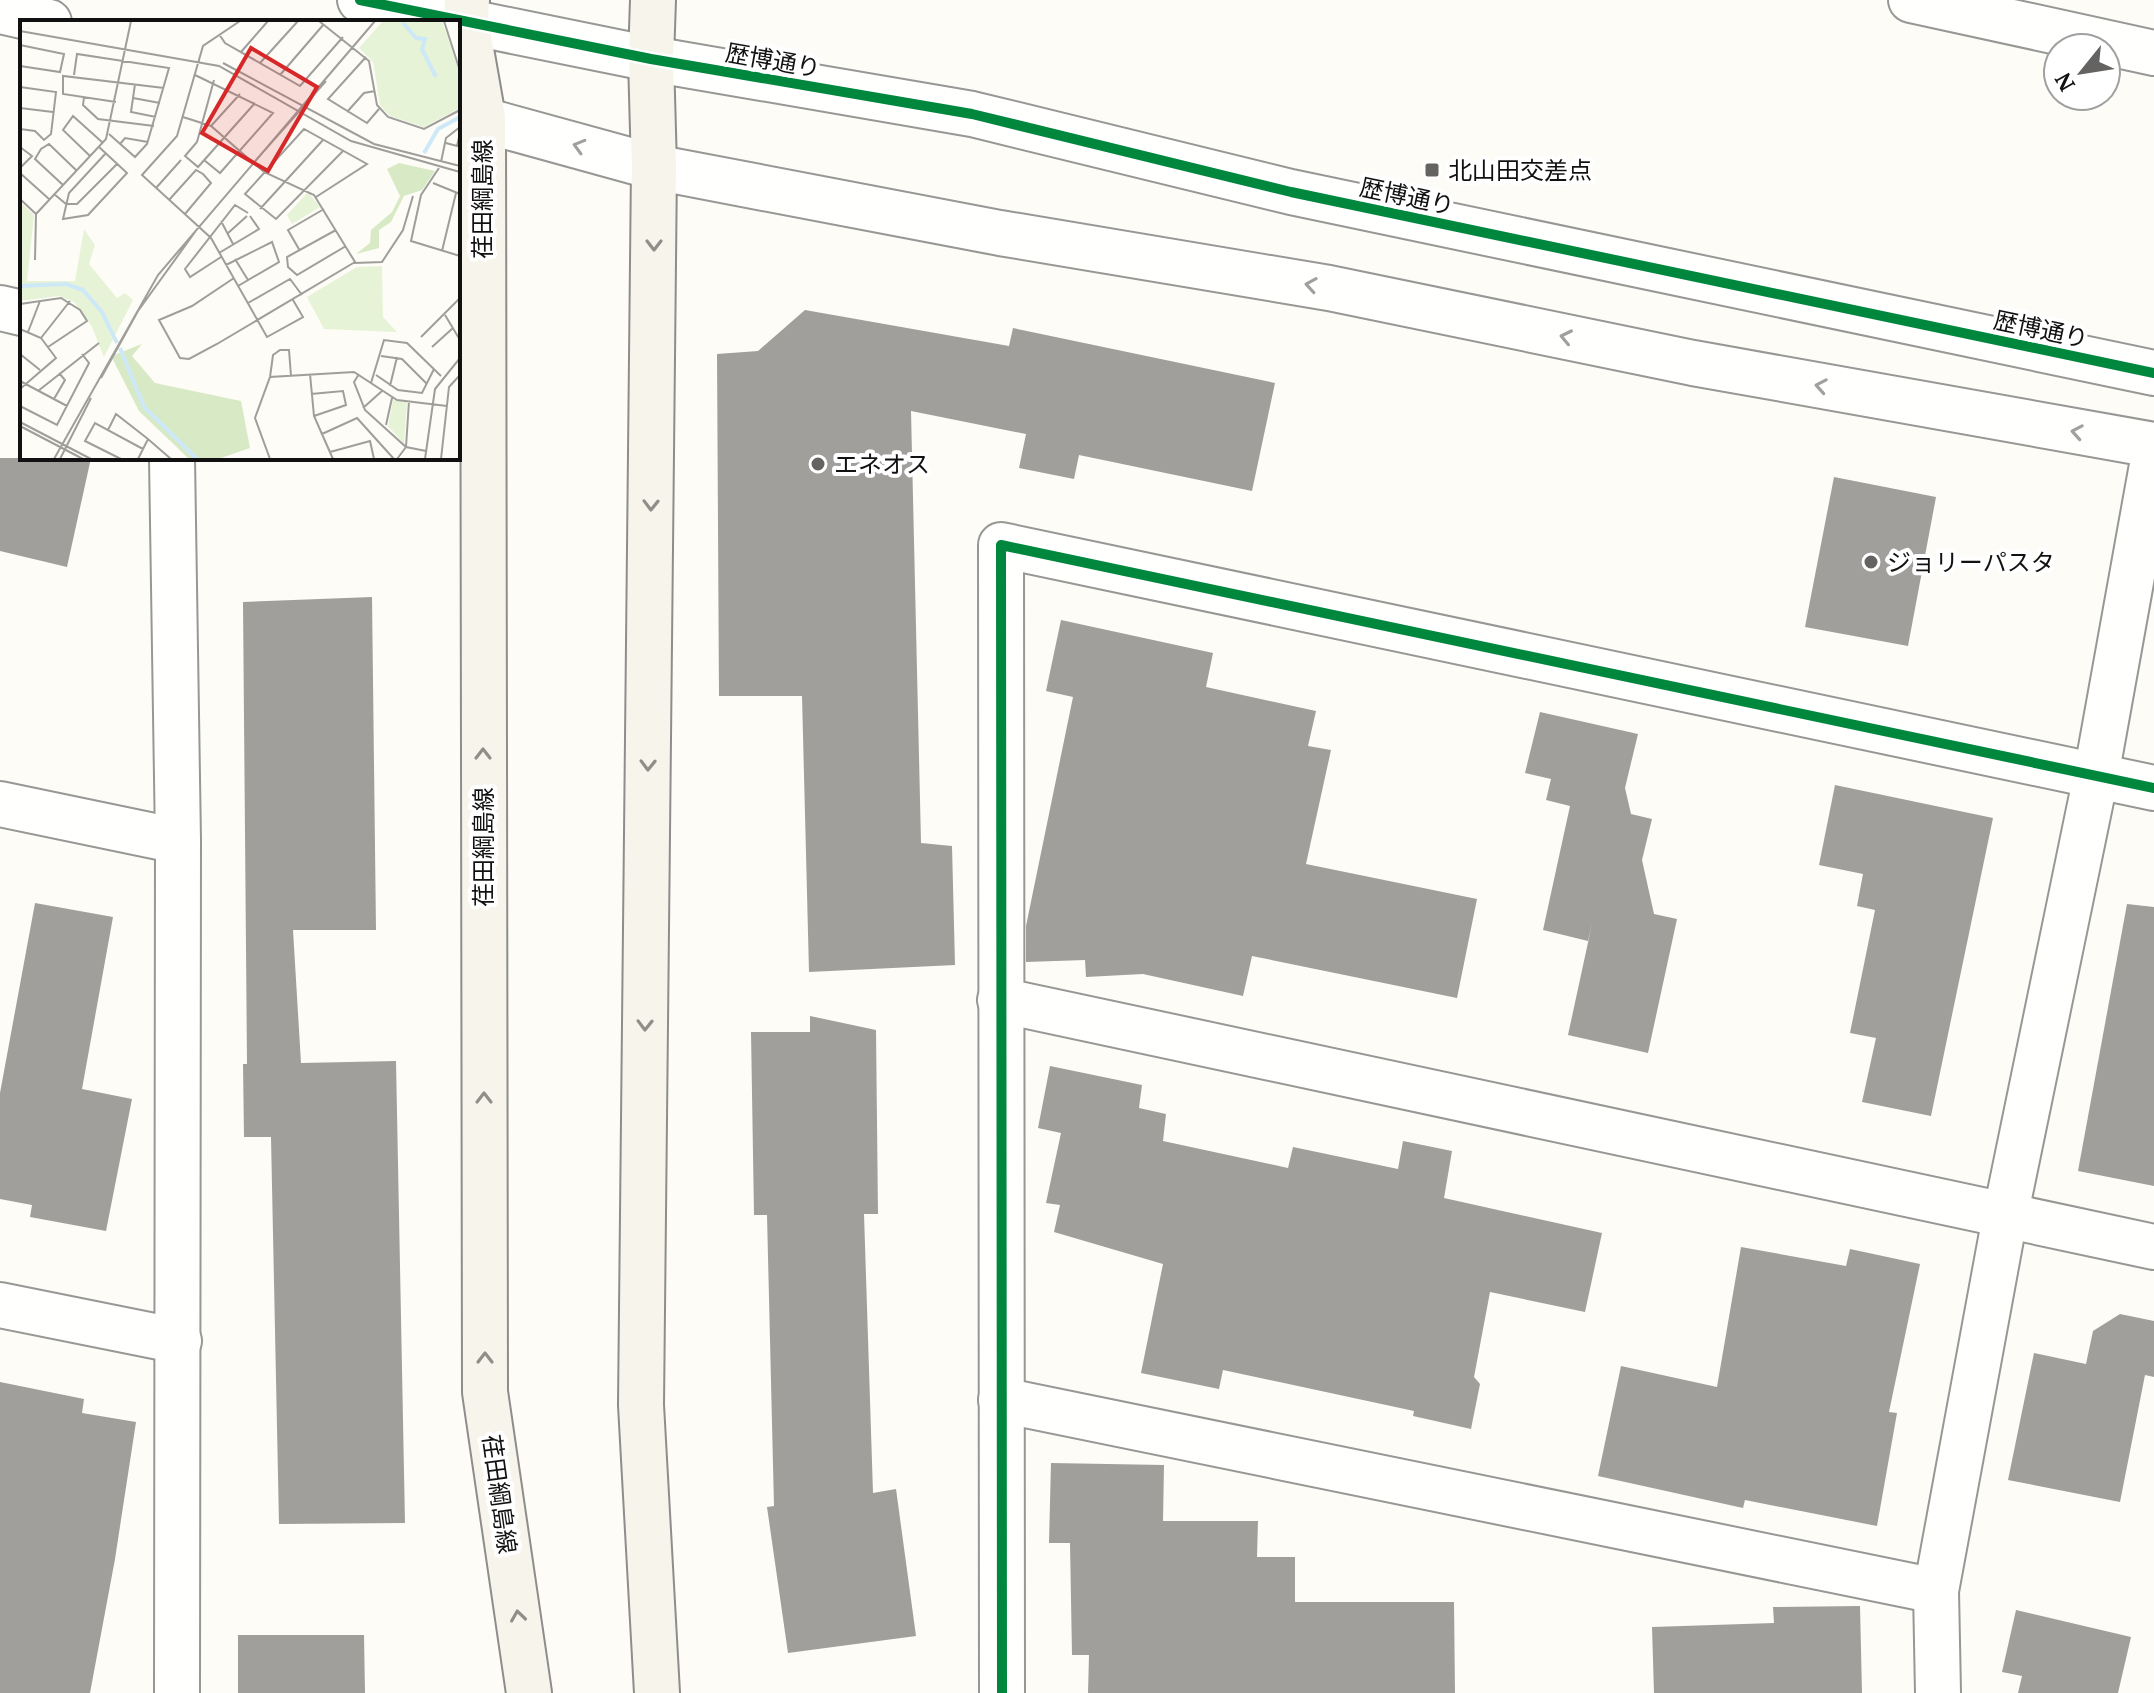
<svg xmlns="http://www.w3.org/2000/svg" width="2154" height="1693" font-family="'PT Serif','Noto Sans JP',serif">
<rect width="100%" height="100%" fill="#fdfcf7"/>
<g fill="#a19f9c">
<polygon points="805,310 1009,346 1013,328 1275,383 1252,491 1079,455 1074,479 1019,468 1026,434 911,411 921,843 952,846 955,965 809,972 802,696 719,696 717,354 758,351"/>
<polygon points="0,458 91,458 67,567 0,551"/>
<polygon points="1834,477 1936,497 1908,646 1805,627"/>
<polygon points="372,597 376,930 293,930 301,1063 396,1061 405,1523 279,1524 271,1137 244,1137 243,1064 247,1064 243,602"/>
<polygon points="1061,620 1213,653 1206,687 1316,711 1308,746 1331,750 1306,864 1477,899 1457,998 1252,956 1243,996 1143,974 1086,977 1085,960 1026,962 1026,926 1073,697 1046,691"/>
<polygon points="1540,712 1638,734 1625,788 1631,814 1652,819 1642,860 1654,914 1677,919 1648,1053 1568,1035 1592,924 1588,941 1543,930 1570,806 1546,800 1551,779 1525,773"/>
<polygon points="1835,785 1993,818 1931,1116 1862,1102 1876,1038 1850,1033 1875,910 1857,906 1863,874 1819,865"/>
<polygon points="35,903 113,917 82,1089 132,1099 106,1231 30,1217 32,1205 0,1199 0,1093"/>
<polygon points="2127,904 2154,907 2154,1186 2078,1171"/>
<polygon points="810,1016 876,1030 878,1214 864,1214 873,1493 896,1489 916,1636 788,1653 767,1507 774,1506 767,1215 754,1215 751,1032 810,1032"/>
<polygon points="1050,1066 1142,1085 1139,1108 1166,1114 1163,1141 1288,1168 1293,1147 1398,1169 1403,1141 1452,1151 1444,1198 1602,1233 1585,1312 1490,1292 1474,1377 1480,1384 1471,1429 1413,1416 1414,1411 1223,1370 1219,1389 1141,1373 1163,1264 1054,1232 1060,1205 1046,1203 1061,1133 1038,1128"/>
<polygon points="1741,1247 1846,1266 1850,1249 1920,1264 1889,1412 1897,1413 1877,1526 1745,1500 1743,1508 1598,1476 1621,1366 1717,1387"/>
<polygon points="2120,1314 2154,1321 2154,1377 2145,1375 2120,1502 2008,1480 2034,1353 2086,1364 2093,1331"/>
<polygon points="0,1382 84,1399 82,1413 136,1422 115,1559 90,1693 0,1693"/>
<polygon points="1051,1463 1164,1465 1163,1521 1258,1521 1257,1557 1295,1557 1295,1602 1454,1602 1455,1693 1088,1693 1089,1655 1072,1655 1070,1543 1049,1543"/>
<polygon points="1860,1606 1862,1693 1654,1693 1652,1627 1774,1623 1773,1607"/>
<polygon points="2016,1610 2131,1637 2118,1693 2018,1693 2022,1676 2002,1672"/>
<polygon points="238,1635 364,1635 365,1693 238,1693"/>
</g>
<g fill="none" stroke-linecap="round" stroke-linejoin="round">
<defs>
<g id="minor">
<polyline points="1911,0 2154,53"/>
<polyline points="0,308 22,313"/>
<polyline points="172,458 178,841 177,1693"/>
<polyline points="0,804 178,841"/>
<polyline points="1000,1000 2154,1247"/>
<polyline points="0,1305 179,1341"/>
<polyline points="1001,1400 1936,1591"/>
<polyline points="1002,1693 1001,545 2154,788"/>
<polyline points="1938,1693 1936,1591 2005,1217 2096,776 2154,454"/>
</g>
<g id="tertiary">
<polyline points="360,0 651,59 972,114 1291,192 2154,373"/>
<polyline points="0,11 49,22"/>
<polyline points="458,113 654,167 1000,233 1329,288 1693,363 2154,445"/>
</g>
<g id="secondary">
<polyline points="467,0 466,21 483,118 485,1392 529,1693"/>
<polyline points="653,0 651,59 654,167 641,1405 657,1693"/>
</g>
</defs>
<use href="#minor" stroke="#979795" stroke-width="48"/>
<use href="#tertiary" stroke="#979795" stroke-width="48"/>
<use href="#secondary" stroke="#8e8d8b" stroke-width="48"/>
<use href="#minor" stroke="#fffffe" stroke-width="44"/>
<use href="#tertiary" stroke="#fffffe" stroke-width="44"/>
<use href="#secondary" stroke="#f6f4eb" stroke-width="44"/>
<defs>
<g id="cycleway">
<polyline points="360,0 651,59 972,114 1291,192 2154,373"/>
<polyline points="1002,1693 1001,545 2154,788"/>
</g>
</defs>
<use href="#cycleway" stroke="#fff" stroke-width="15"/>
<use href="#cycleway" stroke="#00873e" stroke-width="10"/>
</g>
<defs><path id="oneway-chevron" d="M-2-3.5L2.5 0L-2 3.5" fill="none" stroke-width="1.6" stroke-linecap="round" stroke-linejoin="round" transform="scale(2)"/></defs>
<g stroke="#a0a09f">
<use href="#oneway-chevron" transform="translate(579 146) rotate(-164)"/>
<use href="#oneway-chevron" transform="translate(1311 285) rotate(-171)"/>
<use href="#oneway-chevron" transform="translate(1566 337) rotate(-168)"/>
<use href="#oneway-chevron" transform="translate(1821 386) rotate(-170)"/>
<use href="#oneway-chevron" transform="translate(2077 432) rotate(-170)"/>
</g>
<g stroke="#8f8e89">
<use href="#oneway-chevron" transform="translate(654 245) rotate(90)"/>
<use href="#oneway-chevron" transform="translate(651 505) rotate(91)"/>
<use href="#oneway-chevron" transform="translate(483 754) rotate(-90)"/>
<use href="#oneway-chevron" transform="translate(648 765) rotate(91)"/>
<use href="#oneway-chevron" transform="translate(645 1025) rotate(91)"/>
<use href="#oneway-chevron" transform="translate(484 1098) rotate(-90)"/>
<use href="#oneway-chevron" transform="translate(485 1358) rotate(-90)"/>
<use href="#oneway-chevron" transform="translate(518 1616) rotate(-98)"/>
</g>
<g fill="#646362" stroke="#fff" stroke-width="3">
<rect x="1424" y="162" width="16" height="16" rx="4"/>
<circle cx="818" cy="464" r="8"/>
<circle cx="1871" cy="562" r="8"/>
</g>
<g text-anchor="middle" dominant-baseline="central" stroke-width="8" stroke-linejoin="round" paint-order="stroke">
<g font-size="24" fill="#111" stroke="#fff">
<text transform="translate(773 60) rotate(10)">歴博通り</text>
<text transform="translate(1407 196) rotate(12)">歴博通り</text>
<text transform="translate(482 199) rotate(-90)">荏田綱島線</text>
<text transform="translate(2041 329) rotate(12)">歴博通り</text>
<text transform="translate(483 847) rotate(-90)">荏田綱島線</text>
<text transform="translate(500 1494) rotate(82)">荏田綱島線</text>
</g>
<g font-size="24" fill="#111" stroke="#fff" text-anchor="start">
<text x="1448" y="170">北山田交差点</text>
<text x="834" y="464">エネオス</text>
<text x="1887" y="562">ジョリーパスタ</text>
</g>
</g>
<g transform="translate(20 20)">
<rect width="440" height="440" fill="#fdfcf7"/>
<path d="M363,1H422L440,53V88L404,107L370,96L360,85L353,42L339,28ZM288,172L300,187L272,204L267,195ZM0,182L14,195L7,261H55L64,209L75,225L69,244L97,278L105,273L113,280L84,337L71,305L54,282L39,276L0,281ZM362,246L363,297L377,312L304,309L287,277L337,247ZM373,380L387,382L384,424L368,406Z" fill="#e7f3d7"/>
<path d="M379,143L415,151L402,170L384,176L371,202L359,210V228L336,234L350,223L351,210L372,192L380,176L367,149ZM122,324L112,336L135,363L221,381L230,428L198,439H169L119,391L91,336Z" fill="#d8eac5"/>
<path fill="none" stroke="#cde8f7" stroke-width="4" d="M383,3L396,18L405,19L402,29L416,57M404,133L418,109L440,97M0,266L46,264L63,270L82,292L97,323M100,328L124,387L177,439"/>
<path fill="none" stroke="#9f9e9b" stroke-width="2" d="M220,1L183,26L157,116L122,155L191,218L247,317L283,297L273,280M299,1L349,41L357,85L368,97L404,109L440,90M424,1L440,51M0,11L199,46L331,121L440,152M199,14L205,23L280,66L323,17M0,25L44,34L40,52L0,46M221,32L248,1M346,37L308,79L347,103L359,89M203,43L354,124L440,146M240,43L278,1M54,55L57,34L149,48L127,124L115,137L89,114M175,55L253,93L200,153L184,140M260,55L304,4M194,60L177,122L165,136L178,147L235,83M115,64L111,92L136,97M0,67L36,72L31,114L24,120L15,111L0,109M64,77L63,85L78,99L134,106M113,78L140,83M96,82L43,74V56L144,68M0,88L33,92M327,92L344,73L355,71M163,97L191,106L244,152L294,175L335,242L197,324L169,339L160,338L139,300L172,286L214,258M191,106L220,74M426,123L437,126L440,113M100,124L105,118L128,122M0,127L12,136L0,148M79,127L107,153L68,195L43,199L49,173L86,133M70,136L43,110L53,96L83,123M236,140L306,61M421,142L426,118L440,107M419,148L401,175L391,221L440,236M0,153L29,179M413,163L440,174M43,165L15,139L21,129L29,124L57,151M136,168L161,140M34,174L46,184H57L97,144M296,177L347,144L284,109L225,174L256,199L323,131M0,179L16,194L86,119L111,1M149,180L176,150L183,154L191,163L165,194M240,189L303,120M201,201L213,224M316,210L267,237L268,247L277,255L326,226M207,214L227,196M280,231L268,210L304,189M422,231L436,173M199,233L239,209L230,196M201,237L170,257L165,249L215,185L228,193M215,239L228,260M15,240L16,194M334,243L362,242L383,210L393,176M206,245L252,222L259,242L218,266M228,283L270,259L282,275M0,284L41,278L60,290L67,301L28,327M425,295L440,320M0,309L21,318L36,338L0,369M8,312L20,281M401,317L440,278M21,318L50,281M412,327L433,308M0,334L20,350M361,336L382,339L406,363M290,354L294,396L313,439M339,354L334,362L345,390L386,427L406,431M356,355L378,370L402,373L414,349M250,357L253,335L260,330H269L271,356M81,358L118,291L175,212M0,361L47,386M351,363L364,320L387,323L421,356M370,366L377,337M18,371L79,323M291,374L323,371L326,385L294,396M34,379L45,360L39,353M0,386L37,405L69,343L62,334M343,388L362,371M0,402L71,439M366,405L372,378M0,406L63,439M88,410L96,394L128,419M302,414L337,398L374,439M310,432L350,421L354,439M34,439L138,255L355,1M40,439L71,378M101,439L65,421L75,403L123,429M118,439L128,419L151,439M250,439L235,398L250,357L334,352L377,380L427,386M377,439L386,427L389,381M405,439L415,369L440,338M421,439L429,367L440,355"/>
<path fill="#d62828" fill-opacity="0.15" stroke="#d62828" stroke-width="4" d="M231,28L297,67L248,151L182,113Z"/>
<rect width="440" height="440" fill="none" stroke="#111" stroke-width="4"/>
</g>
<g transform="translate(2082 72) rotate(240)"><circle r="38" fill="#ffffff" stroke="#a0a0a0" stroke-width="2"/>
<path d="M0-6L14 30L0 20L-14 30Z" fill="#646362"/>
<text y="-12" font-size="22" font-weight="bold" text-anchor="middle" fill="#111111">N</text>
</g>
</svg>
